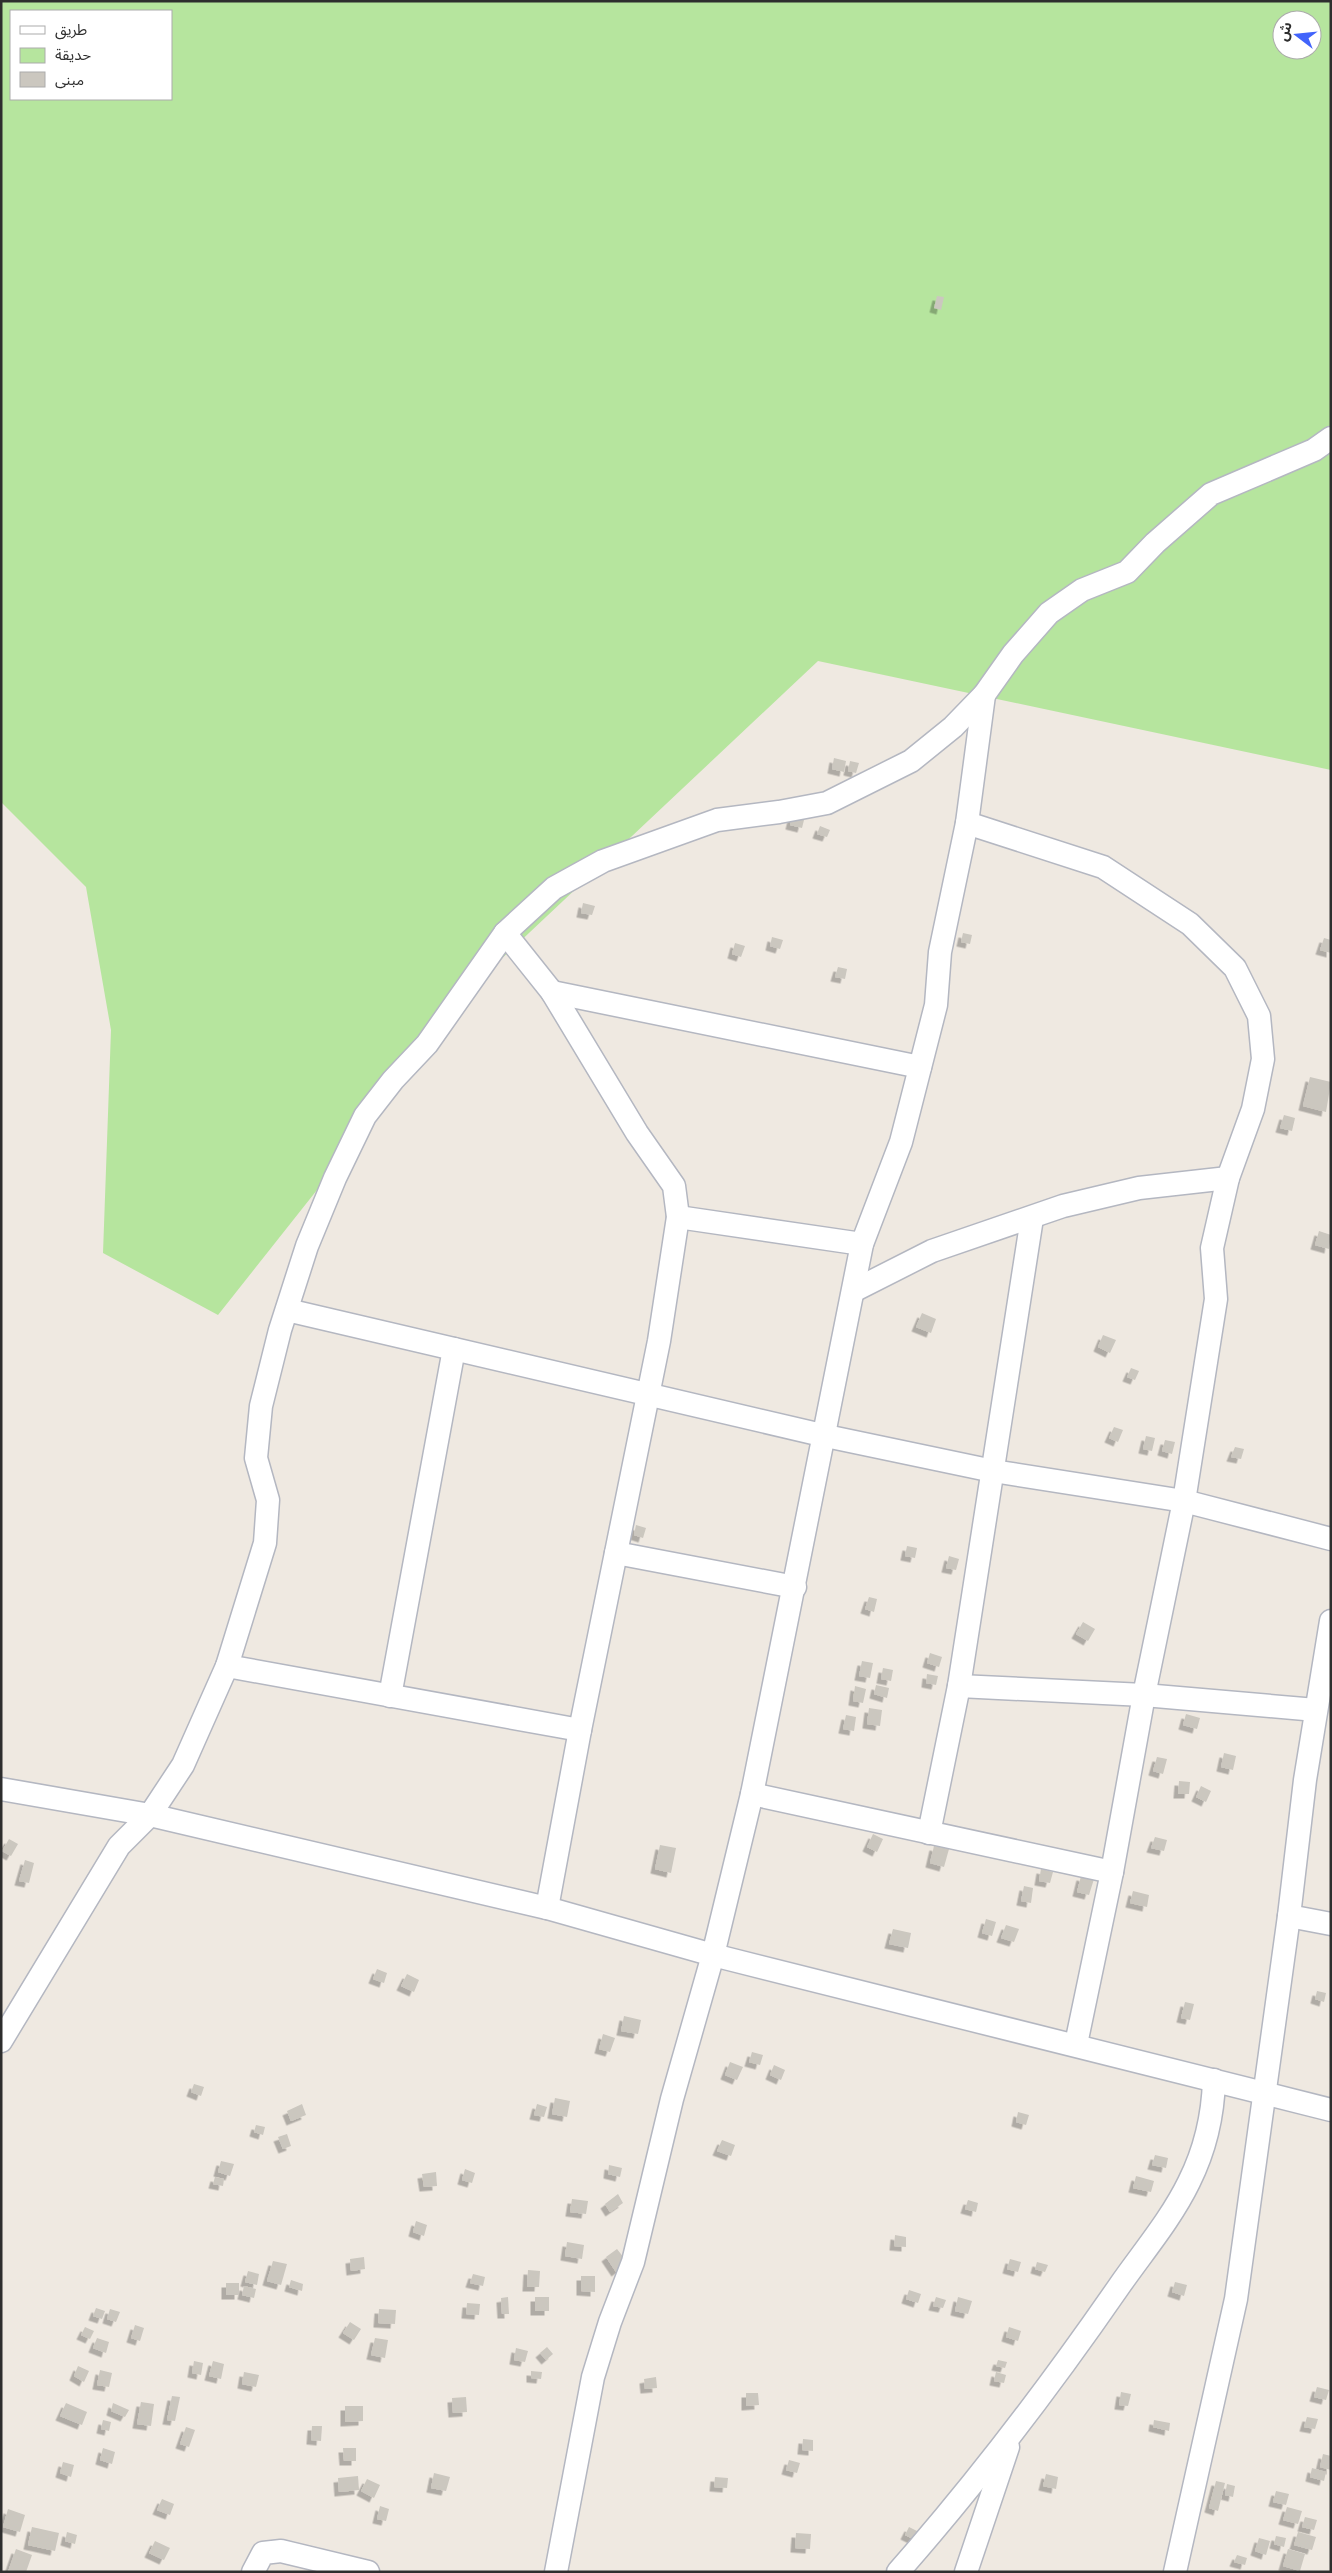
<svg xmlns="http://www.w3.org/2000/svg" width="1332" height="2573" font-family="'Fira Sans','Noto Sans Arabic',sans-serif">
<defs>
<filter id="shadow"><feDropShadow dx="-4.5" dy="4.5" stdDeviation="0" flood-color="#0004"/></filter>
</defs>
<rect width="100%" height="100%" fill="#efe9e1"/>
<path fill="#b6e59e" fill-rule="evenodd" d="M1,1H1331V770L818,661L496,964L218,1315L103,1253L111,1030L86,887L1,802ZM11,11H171V99H11ZM1282,20H1312V50H1282Z"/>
<g fill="#cbc7bf" filter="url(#shadow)">
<polygon points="937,296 944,297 941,310 934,308"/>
<polygon points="834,758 846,761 844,772 832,769"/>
<polygon points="850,761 859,763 856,773 848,771"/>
<polygon points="793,813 805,816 802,828 790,825"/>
<polygon points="820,826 830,830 827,837 817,834"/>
<polygon points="583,903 595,906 592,915 581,913"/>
<polygon points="963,933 972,935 970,944 961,942"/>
<polygon points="772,937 783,940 780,949 770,946"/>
<polygon points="1324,938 1331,940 1331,953 1320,950"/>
<polygon points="735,943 745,946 741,957 732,954"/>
<polygon points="838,967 847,969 845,979 835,977"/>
<polygon points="1310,1077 1331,1082 1326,1112 1303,1106"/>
<polygon points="1284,1115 1295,1118 1292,1131 1280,1128"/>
<polygon points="1319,1231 1331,1235 1329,1249 1315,1245"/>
<polygon points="922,1313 936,1319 931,1333 916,1327"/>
<polygon points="1103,1335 1116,1340 1110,1353 1098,1347"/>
<polygon points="1131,1368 1139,1371 1135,1380 1127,1377"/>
<polygon points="1114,1427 1123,1430 1118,1442 1109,1438"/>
<polygon points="1146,1436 1155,1438 1152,1451 1143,1449"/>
<polygon points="1165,1440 1175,1442 1172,1454 1162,1451"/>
<polygon points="1235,1447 1244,1449 1241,1459 1231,1457"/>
<polygon points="636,1525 646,1528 643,1538 634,1535"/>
<polygon points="907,1546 917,1548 915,1558 905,1556"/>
<polygon points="949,1556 959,1559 956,1570 946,1568"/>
<polygon points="869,1597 877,1599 874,1612 865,1609"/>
<polygon points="1083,1622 1095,1629 1088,1641 1076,1634"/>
<polygon points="930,1653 942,1657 939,1667 927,1663"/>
<polygon points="862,1661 873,1663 870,1678 859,1676"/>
<polygon points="883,1668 893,1670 891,1681 881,1679"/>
<polygon points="927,1674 938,1676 936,1685 926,1683"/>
<polygon points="876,1685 889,1688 887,1698 874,1694"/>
<polygon points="855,1686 866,1689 863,1703 853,1701"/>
<polygon points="869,1708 882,1710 880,1726 867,1724"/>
<polygon points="1186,1714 1200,1718 1197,1729 1183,1725"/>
<polygon points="846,1715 856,1717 854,1731 843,1729"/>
<polygon points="1224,1753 1236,1756 1233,1770 1221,1767"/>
<polygon points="1157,1757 1167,1759 1163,1774 1153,1771"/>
<polygon points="1179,1781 1190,1782 1189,1794 1178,1794"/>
<polygon points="1201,1786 1211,1791 1206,1802 1196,1797"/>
<polygon points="873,1834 883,1839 877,1852 867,1847"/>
<polygon points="1155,1837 1167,1840 1164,1851 1151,1848"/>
<polygon points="9,1839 18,1844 11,1856 2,1851"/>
<polygon points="660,1845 676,1848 671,1873 655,1869"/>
<polygon points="934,1846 949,1849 944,1867 930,1863"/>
<polygon points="25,1860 34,1863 29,1883 19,1881"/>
<polygon points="1041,1869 1053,1872 1050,1883 1039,1881"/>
<polygon points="1081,1876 1094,1879 1089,1895 1077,1892"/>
<polygon points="1024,1886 1033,1888 1031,1903 1021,1901"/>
<polygon points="1133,1891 1149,1895 1147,1907 1130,1903"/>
<polygon points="986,1919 996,1922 992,1936 982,1933"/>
<polygon points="1006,1925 1019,1929 1014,1942 1001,1938"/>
<polygon points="893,1929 911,1933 908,1948 889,1944"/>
<polygon points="377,1969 387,1973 384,1983 373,1979"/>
<polygon points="407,1974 419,1980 414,1992 401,1986"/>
<polygon points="1317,1991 1326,1993 1324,2002 1315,1999"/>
<polygon points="1185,2002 1194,2004 1190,2020 1181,2018"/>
<polygon points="624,2016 641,2020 638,2034 621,2031"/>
<polygon points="603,2034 615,2038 610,2052 599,2049"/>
<polygon points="752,2052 763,2055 760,2065 749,2062"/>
<polygon points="730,2062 743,2067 737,2080 725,2075"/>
<polygon points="774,2065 785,2070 781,2080 770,2075"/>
<polygon points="194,2084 204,2087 201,2096 191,2092"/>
<polygon points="555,2098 570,2101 567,2117 552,2114"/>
<polygon points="302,2104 306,2115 291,2121 287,2111"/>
<polygon points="537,2104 547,2107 544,2117 534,2115"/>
<polygon points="1018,2112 1029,2115 1026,2125 1016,2122"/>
<polygon points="256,2125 265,2127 263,2135 254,2132"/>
<polygon points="287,2134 291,2146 283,2149 278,2137"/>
<polygon points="722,2140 735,2145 731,2156 717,2151"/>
<polygon points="1155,2155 1168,2158 1166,2168 1152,2165"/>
<polygon points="221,2161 234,2164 230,2176 218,2172"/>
<polygon points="609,2165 622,2168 620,2177 608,2174"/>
<polygon points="465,2169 475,2173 472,2183 462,2180"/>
<polygon points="436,2172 437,2186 424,2187 422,2174"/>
<polygon points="1136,2176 1154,2181 1151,2192 1133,2188"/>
<polygon points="215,2177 224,2179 223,2186 213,2184"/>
<polygon points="618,2194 623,2203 610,2212 605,2204"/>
<polygon points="572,2199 588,2201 586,2214 570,2212"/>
<polygon points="968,2200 978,2203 976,2212 965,2209"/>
<polygon points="416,2221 427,2225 424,2236 413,2232"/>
<polygon points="895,2235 906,2237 906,2247 894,2246"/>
<polygon points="567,2242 584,2245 582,2259 565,2256"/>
<polygon points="617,2249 628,2263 616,2272 606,2257"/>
<polygon points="364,2257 365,2269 351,2271 350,2259"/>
<polygon points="1010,2259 1021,2262 1018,2272 1007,2269"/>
<polygon points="273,2261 287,2264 281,2285 267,2281"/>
<polygon points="1037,2262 1048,2265 1045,2272 1035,2269"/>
<polygon points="528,2270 540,2271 539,2287 527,2287"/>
<polygon points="248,2271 259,2274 257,2285 245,2282"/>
<polygon points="473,2274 485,2277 483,2286 470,2283"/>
<polygon points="581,2276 595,2276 595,2292 581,2291"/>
<polygon points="291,2280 303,2284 302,2291 289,2287"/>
<polygon points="1175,2282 1187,2285 1184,2296 1172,2292"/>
<rect x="226" y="2283" width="13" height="12"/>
<polygon points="244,2286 256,2289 254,2298 242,2295"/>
<polygon points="909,2290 921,2294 918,2303 906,2299"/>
<polygon points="508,2297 509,2314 502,2314 501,2298"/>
<rect x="535" y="2297" width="14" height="14"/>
<polygon points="936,2297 946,2300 943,2308 933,2306"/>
<polygon points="958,2297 972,2301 968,2314 955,2311"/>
<polygon points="467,2303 480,2304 479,2315 466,2314"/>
<polygon points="96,2308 105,2311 102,2319 93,2316"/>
<polygon points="110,2309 120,2312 116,2322 107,2319"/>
<polygon points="379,2309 396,2310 395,2324 378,2323"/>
<polygon points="350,2322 361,2329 354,2340 343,2333"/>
<polygon points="135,2325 144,2328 140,2341 131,2338"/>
<polygon points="85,2327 94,2331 90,2339 81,2335"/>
<polygon points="1009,2327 1021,2331 1018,2341 1006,2337"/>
<polygon points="97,2338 109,2342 106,2353 93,2348"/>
<polygon points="375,2338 388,2340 385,2358 371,2355"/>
<polygon points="547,2347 553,2354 546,2360 540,2353"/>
<polygon points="516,2348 528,2351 525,2362 514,2360"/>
<polygon points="998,2360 1007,2362 1005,2368 996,2366"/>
<polygon points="194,2361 203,2363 201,2375 192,2373"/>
<polygon points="213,2361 224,2364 221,2379 209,2376"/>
<polygon points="78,2366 89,2371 84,2382 74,2376"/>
<polygon points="100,2370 112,2373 109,2387 97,2385"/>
<polygon points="531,2371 542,2372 541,2379 531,2378"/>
<polygon points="244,2372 259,2375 256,2387 242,2384"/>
<polygon points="996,2372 1006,2375 1004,2383 994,2381"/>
<polygon points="656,2377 657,2388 645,2389 644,2379"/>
<polygon points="1317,2387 1329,2390 1326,2400 1314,2397"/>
<polygon points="1121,2392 1131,2394 1128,2406 1119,2405"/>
<polygon points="746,2393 758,2393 759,2405 746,2406"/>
<polygon points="172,2396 180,2397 175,2421 167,2420"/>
<polygon points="466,2397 467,2412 453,2413 452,2398"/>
<polygon points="141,2402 154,2404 151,2426 137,2424"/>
<polygon points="66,2403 87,2412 82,2425 60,2416"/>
<polygon points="113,2403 129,2410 125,2417 111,2411"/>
<polygon points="345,2406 363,2406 363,2421 345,2422"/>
<polygon points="1307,2417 1318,2419 1315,2429 1304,2427"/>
<polygon points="103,2420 111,2422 109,2431 101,2429"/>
<polygon points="1154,2420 1170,2423 1169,2431 1153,2427"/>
<polygon points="312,2426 322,2426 321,2441 311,2440"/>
<polygon points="186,2427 195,2430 189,2447 180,2444"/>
<polygon points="803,2439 813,2440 813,2451 802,2450"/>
<polygon points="103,2448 115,2452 112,2464 100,2460"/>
<polygon points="343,2448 356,2448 356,2461 344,2461"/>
<polygon points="1323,2454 1331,2456 1331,2470 1320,2467"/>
<polygon points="789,2460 800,2463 797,2473 786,2470"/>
<polygon points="63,2462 74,2465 71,2477 60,2473"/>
<polygon points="1312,2468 1326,2472 1324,2481 1310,2477"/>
<polygon points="434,2473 450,2477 446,2491 431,2488"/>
<polygon points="1046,2474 1058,2477 1056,2489 1043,2486"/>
<polygon points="358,2476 359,2490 339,2492 338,2478"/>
<polygon points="715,2477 728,2478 727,2488 714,2487"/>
<polygon points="367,2479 380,2485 374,2498 361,2491"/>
<polygon points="1216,2481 1225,2483 1218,2511 1209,2508"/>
<polygon points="1227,2484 1235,2486 1233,2497 1225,2495"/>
<polygon points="1276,2491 1289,2494 1286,2505 1273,2502"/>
<polygon points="162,2499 174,2504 170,2515 157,2510"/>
<polygon points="380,2506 389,2509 386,2521 377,2519"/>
<polygon points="1287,2507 1302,2511 1298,2524 1283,2520"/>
<polygon points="8,2509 25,2515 20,2532 3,2527"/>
<polygon points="1305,2517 1317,2520 1314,2530 1302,2527"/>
<polygon points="32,2527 59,2533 55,2551 28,2545"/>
<polygon points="909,2527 919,2532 915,2540 905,2535"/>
<polygon points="67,2532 77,2535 75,2544 65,2541"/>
<polygon points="1298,2532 1316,2537 1312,2550 1294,2545"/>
<polygon points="796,2533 811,2534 810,2549 795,2548"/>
<polygon points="1276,2536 1286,2538 1284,2547 1274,2544"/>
<polygon points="1259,2538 1270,2541 1266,2555 1255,2551"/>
<polygon points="155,2541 170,2548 164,2560 149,2553"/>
<polygon points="16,2549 32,2555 26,2572 8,2572"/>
<polygon points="1288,2549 1305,2554 1300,2571 1283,2566"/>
<polygon points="1237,2555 1247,2558 1245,2565 1234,2562"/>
</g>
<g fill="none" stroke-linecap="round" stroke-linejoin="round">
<defs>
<g id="minor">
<polyline points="967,823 1103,867 1190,924 1235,968 1259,1016 1263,1059 1253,1109 1228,1178 1212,1248 1216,1299 1184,1501 1144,1695 1112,1872 1076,2044"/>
<polyline points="505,933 552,992 637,1133 674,1186 678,1217 659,1341 580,1730 547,1908"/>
<polyline points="552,992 920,1067"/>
<polyline points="678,1217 862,1244"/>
<polyline points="855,1290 932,1251 1063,1206 1139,1188 1228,1178"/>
<polyline points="287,1310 826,1436 993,1471 1184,1501 1331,1539"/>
<polyline points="616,1553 795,1587"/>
<polyline points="227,1666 580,1730"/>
<polyline points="959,1686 1144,1695 1316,1710"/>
<polyline points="390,1696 454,1349"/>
<polyline points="1,1789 150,1815 547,1908 713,1955 1331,2110"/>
<polyline points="752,1794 1112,1872"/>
<polyline points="929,1833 959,1686 1032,1218"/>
<polyline points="1289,1916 1331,1924"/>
<polyline points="1,2041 119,1846 150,1815 183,1765 227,1666 265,1543 268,1500 256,1458 261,1406 280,1330 307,1246 335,1178 365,1116 393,1080 427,1044 505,933 554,888 603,861 717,820 779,812 827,803 911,761 953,727 984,695 1013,654 1049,613 1082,590 1127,572 1155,543 1211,494 1314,450 1331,438"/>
<polyline points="253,2572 263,2553 281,2551 368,2572"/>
<polyline points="556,2572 593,2377 610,2322 633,2262 672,2099 713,1955 752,1794 862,1244 901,1142 936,1005 940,952 967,823 984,695"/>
<path d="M898,2572C978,2481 1051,2385 1120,2285C1143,2252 1171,2219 1189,2182C1205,2150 1213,2116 1214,2080"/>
<polyline points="966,2572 1008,2447"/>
<polyline points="1175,2572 1236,2299 1289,1916 1305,1780 1331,1621"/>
</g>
</defs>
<use href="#minor" stroke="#b4b7c1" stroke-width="25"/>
<use href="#minor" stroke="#fff" stroke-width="22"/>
</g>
<rect width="1332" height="2573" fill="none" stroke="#2e2e2e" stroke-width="5"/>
<rect x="10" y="10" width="162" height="90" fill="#ffffff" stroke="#ababab"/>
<rect x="20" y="26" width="25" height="8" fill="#ffffff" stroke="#ababab"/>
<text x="55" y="35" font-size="15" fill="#2e2e2e">طريق</text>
<rect x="20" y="48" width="25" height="15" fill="#b6e59e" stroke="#ababab"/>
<text x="55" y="60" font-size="15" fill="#2e2e2e">حديقة</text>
<rect x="20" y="72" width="25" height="15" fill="#cbc7bf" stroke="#ababab"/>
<text x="55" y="85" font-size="15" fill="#2e2e2e">مبنى</text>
<g transform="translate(1297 35) rotate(286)"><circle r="24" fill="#ffffff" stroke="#ababab"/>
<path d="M0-4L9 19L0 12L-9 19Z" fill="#4264fb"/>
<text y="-8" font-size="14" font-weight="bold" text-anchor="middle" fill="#2e2e2e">ش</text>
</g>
</svg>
